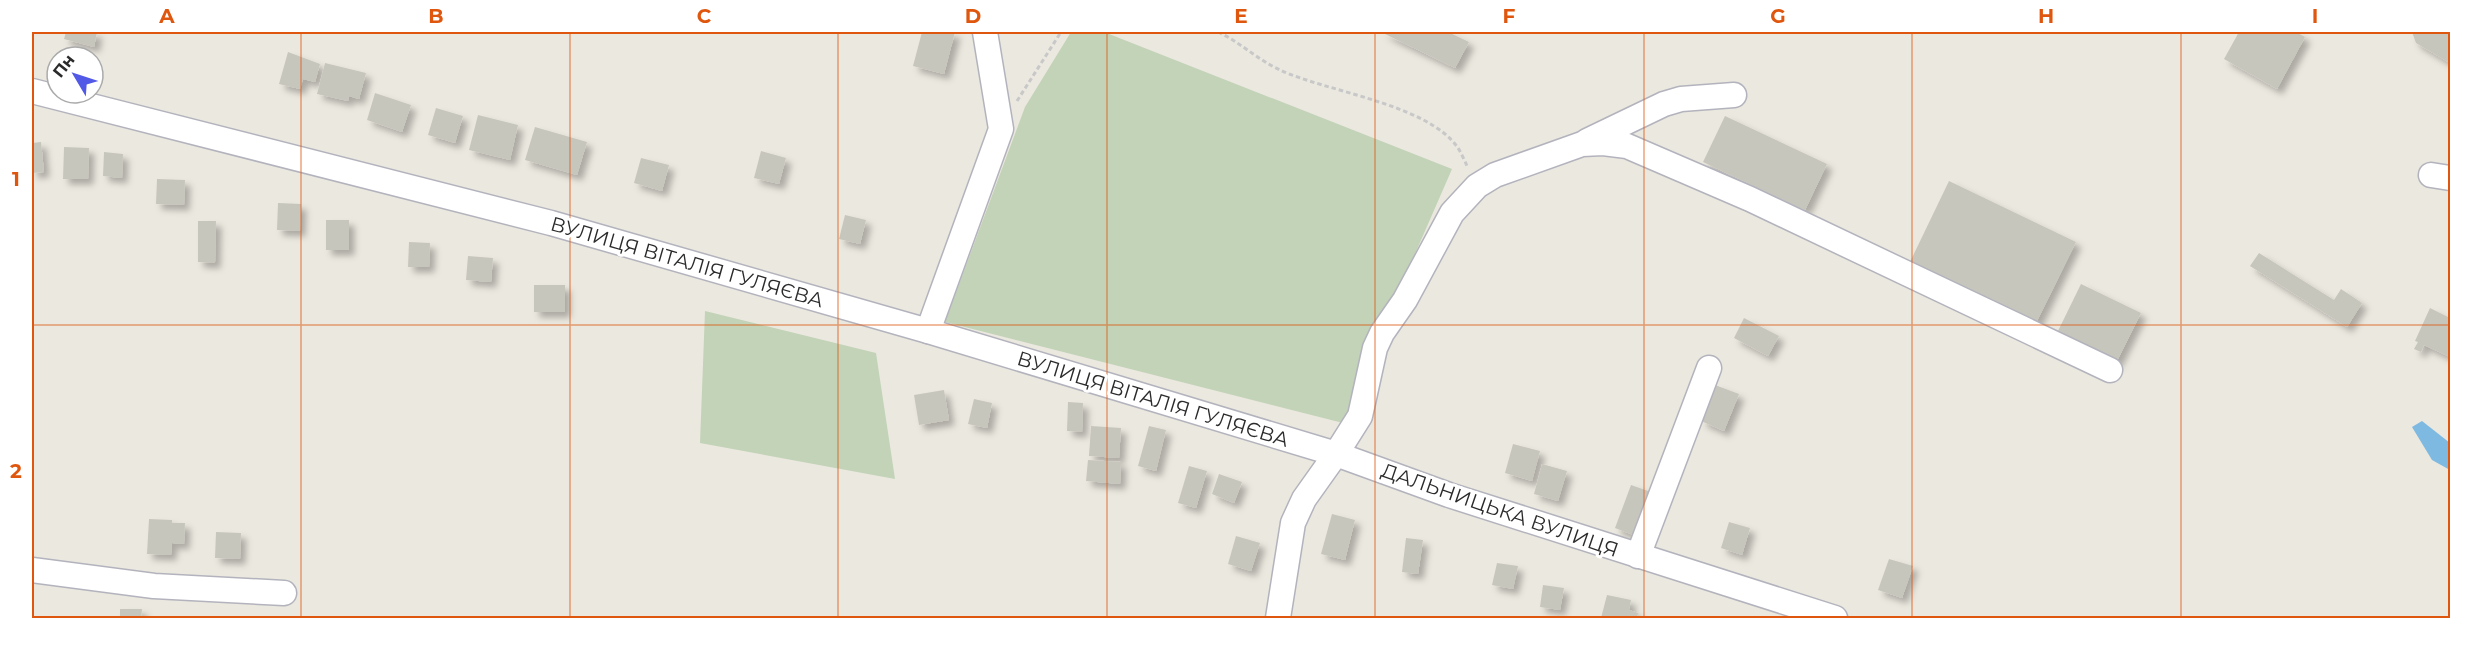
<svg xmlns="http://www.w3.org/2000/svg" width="2482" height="650" font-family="Montserrat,sans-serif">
<defs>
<filter id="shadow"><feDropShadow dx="5.5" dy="5.5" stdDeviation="3" flood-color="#0004"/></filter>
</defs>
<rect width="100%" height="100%" fill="#ebe8df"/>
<g fill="#c2d3b8">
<polygon points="1071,32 1104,32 1452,169 1401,286 1384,309 1363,353 1347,424 945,322 1025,107"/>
<polygon points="705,311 876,353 895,479 700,443"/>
</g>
<polygon fill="#7eb9e1" points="2422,421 2450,443 2450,470 2432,460 2412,427"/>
<g fill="#c7c6bd" filter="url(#shadow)">
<polygon points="66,32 97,32 94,47 64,39"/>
<polygon points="922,32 955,32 944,74 913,66"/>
<polygon points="1381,32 1448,32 1469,42 1455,68"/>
<polygon points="2239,32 2296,32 2305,37 2277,89 2224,59"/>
<polygon points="2412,32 2450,32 2450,63 2416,43"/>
<polygon points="288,52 320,64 315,82 303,79 300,89 279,84"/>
<polygon points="325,63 366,73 359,99 349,96 348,101 317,94"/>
<polygon points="375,93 411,105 402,132 367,120"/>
<polygon points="436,108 463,116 455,143 428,135"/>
<polygon points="478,115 518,125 510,160 469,150"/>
<polygon points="1725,116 1827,164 1805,210 1703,162"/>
<polygon points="535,127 587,142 577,175 525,160"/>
<polygon points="41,142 44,172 32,173 32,143"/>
<polygon points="64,147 89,148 88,179 63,179"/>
<polygon points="761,151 786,158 779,184 754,178"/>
<polygon points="104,152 123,154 122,178 103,176"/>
<polygon points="641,158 669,165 662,191 634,183"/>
<polygon points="157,179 185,180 184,205 156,204"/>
<polygon points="1949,181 2076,242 2036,323 1910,262"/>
<polygon points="278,203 301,204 300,231 277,230"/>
<polygon points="845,215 866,220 860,244 839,239"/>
<rect x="326" y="220" width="23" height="30"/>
<polygon points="198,221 216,221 215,263 198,262"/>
<polygon points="409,242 430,243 429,267 408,267"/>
<polygon points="2259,253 2334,300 2341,289 2362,303 2347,327 2250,266"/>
<polygon points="468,256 493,258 491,282 466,280"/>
<polygon points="2081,284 2141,313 2116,363 2057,333"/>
<rect x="534" y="285" width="31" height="27"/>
<polygon points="2430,308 2450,318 2450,357 2424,345 2421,352 2414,349 2418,342 2415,341"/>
<polygon points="1744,318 1779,336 1768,356 1734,338"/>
<polygon points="1715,385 1739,394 1724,431 1701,421"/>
<polygon points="944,390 949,420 919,425 914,395"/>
<polygon points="974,399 992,403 987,428 968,424"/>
<polygon points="1068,402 1083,403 1082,432 1067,431"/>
<polygon points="1091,426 1121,428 1119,458 1089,456"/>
<polygon points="1149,426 1166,430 1156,471 1138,466"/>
<polygon points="1513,444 1540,451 1532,481 1505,473"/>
<polygon points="1088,460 1121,462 1120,484 1086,481"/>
<polygon points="1542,464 1567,471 1558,501 1534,494"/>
<polygon points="1189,466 1207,471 1196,508 1178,503"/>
<polygon points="1219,474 1242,482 1234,503 1212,494"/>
<polygon points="1631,485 1651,492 1636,536 1615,528"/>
<polygon points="1332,514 1355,520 1345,560 1321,554"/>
<polygon points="149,519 172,520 172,523 185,523 184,544 172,543 171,555 147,554"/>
<polygon points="1729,522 1750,528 1742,555 1721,548"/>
<polygon points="216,532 241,533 240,559 215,558"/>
<polygon points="1236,536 1260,543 1251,571 1228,564"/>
<polygon points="1406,538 1423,540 1418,574 1402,572"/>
<polygon points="1889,559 1913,566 1902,598 1878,590"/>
<polygon points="1497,563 1518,566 1513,589 1492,585"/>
<polygon points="1543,585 1564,588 1560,610 1540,607"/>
<polygon points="1607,595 1631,600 1629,610 1638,613 1637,618 1601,618"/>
<polygon points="120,609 142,609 141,618 120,618"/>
</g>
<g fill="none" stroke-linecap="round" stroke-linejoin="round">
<defs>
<g id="minor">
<polyline points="32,91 551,223 928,331 1336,454 1360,416 1375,348 1382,333 1405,300 1452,213 1477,186 1495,175 1582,144 1603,143 1627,146 1750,199 2110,370"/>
<polyline points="1587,141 1664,104 1681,99 1734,95"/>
<polyline points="2431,175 2450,178"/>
<polyline points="928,331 1001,129 985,32"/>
<polyline points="1638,556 1709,368"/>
<polyline points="32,570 154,586 284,593"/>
<polyline points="1278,618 1293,523 1304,499 1336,454 1449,495 1835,618"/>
</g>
</defs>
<use href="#minor" stroke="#b3b3bd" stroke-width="27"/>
<g stroke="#c8c8c8" stroke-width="3" stroke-dasharray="4.5 3" stroke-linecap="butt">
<path d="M1218,32C1240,42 1258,60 1280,70C1327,92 1428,104 1458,148C1462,154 1465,162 1468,168"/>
<polyline points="1017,101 1061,32"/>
</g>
<use href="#minor" stroke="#fff" stroke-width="24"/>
</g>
<path fill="none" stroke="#df570e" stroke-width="1.5" stroke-opacity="0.55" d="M301,32V618M570,32V618M838,32V618M1107,32V618M1375,32V618M1644,32V618M1912,32V618M2181,32V618M32,325H2450"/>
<g text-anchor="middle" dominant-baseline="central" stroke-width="6" stroke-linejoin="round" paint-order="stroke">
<g font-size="20" fill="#2b2b2b" stroke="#fff">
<text transform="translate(687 262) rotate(16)">ВУЛИЦЯ ВІТАЛІЯ ГУЛЯЄВА</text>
<text transform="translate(1153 399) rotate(17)">ВУЛИЦЯ ВІТАЛІЯ ГУЛЯЄВА</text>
<text transform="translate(1500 510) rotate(19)">ДАЛЬНИЦЬКА ВУЛИЦЯ</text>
</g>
</g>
<rect width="2482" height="650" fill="none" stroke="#ffffff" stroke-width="66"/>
<g transform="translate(75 75) rotate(309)"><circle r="28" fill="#ffffff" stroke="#aaaaaa" stroke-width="1.5"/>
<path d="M0-4.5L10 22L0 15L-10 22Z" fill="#5259e6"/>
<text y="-9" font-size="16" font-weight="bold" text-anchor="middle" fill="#2b2b2b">Пн</text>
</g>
<rect x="33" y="33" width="2416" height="584" fill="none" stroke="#df570e" stroke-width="2"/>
<g font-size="20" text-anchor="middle" font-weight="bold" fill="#df570e">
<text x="167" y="23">A</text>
<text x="436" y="23">B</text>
<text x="704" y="23">C</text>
<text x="973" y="23">D</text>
<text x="1241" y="23">E</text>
<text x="1509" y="23">F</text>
<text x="1778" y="23">G</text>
<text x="2046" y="23">H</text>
<text x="2315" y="23">I</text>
<text x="16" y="186">1</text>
<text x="16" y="478">2</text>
</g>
</svg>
